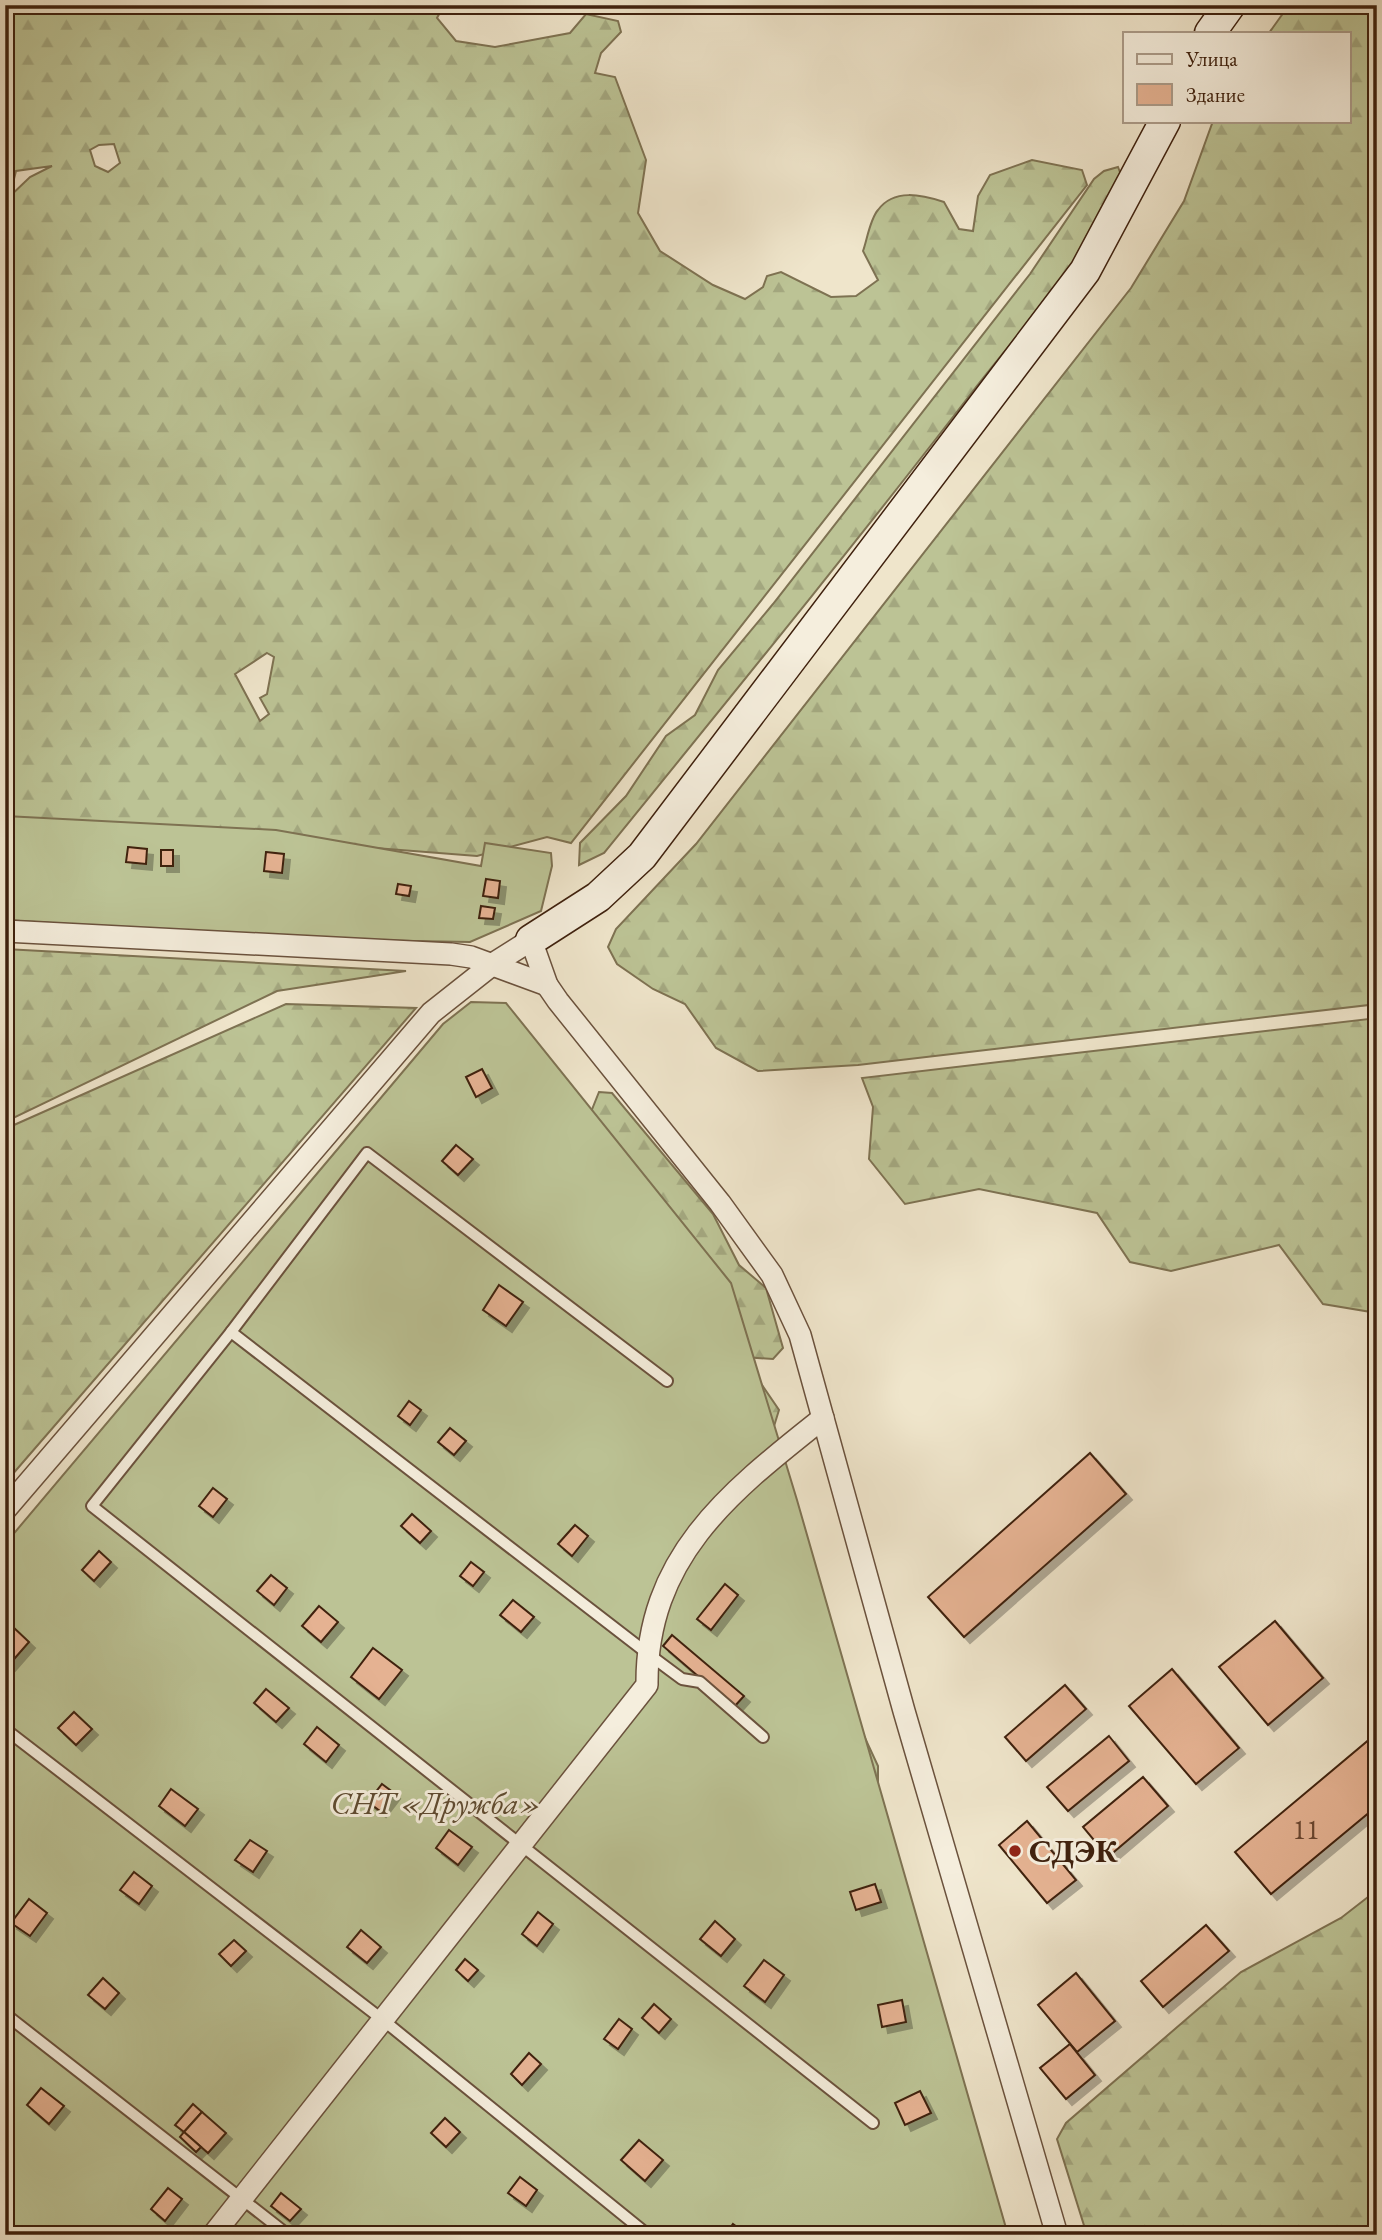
<svg xmlns="http://www.w3.org/2000/svg" width="1382" height="2240" font-family="'EB Garamond',serif">
<defs>
<pattern id="forest-firs" width="22" height="20" patternUnits="userSpaceOnUse" patternTransform="scale(1.75)"><rect width="22" height="20" fill="#bcc395"/><path d="M5 1l3.5 6h-7zM16 11l3.5 6h-7z" fill="#a3a77f"/></pattern>
<filter id="shadow"><feDropShadow dx="6" dy="6" stdDeviation="0" flood-color="#0004"/></filter>
</defs>
<rect width="100%" height="100%" fill="#efe5cb"/>
<filter id="stains"><feTurbulence type="fractalNoise" baseFrequency=".00286" numOctaves="4"/><feColorMatrix values="0 0 0 0 .2 0 0 0 0 .09 0 0 0 0 .02 0 0 0 .5 -.17"/></filter>
<radialGradient id="worn" r=".72"><stop offset=".6" stop-color="#630" stop-opacity="0"/><stop offset="1" stop-color="#630" stop-opacity=".3"/></radialGradient>
<g fill="url(#forest-firs)" stroke="#7e7252" stroke-width="2" fill-rule="evenodd">
<path d="M5,5H444L437,18L456,41L495,47L570,33L586,14L618,21L621,32L601,53L595,73L615,77L646,160L638,213L660,251L713,285L745,299L763,287L767,276L781,272L831,297L856,296L878,280L863,251C867,240 870,219 878,210C894,188 922,195 944,202L959,229L973,231L978,196L990,175L1032,160L1082,170L1087,185L571,843L547,837L477,856L5,819V201L30,177L52,166L16,171L13,183L5,189ZM114,144L120,163L108,172L95,166L90,150L99,145ZM267,653L274,657L267,694L260,698L269,714L260,721L235,674Z"/>
<polygon points="1289,5 1377,5 1377,1004 858,1065 758,1071 716,1048 685,1004 653,989 617,964 608,947 616,929 696,844 1131,288 1184,201 1213,121 1349,121 1349,33 1269,33"/>
<path d="M1118,167L1123,180C1094,249 1020,330 973,391C853,547 728,700 604,853L579,865L580,843L626,796L666,736L695,715L718,670L773,604L1030,274L1094,179L1104,171Z"/>
<polygon points="5,949 406,971 277,991 5,1122"/>
<polygon points="286,1004 416,1008 5,1483 5,1129"/>
<polygon points="1377,1018 1377,1313 1323,1304 1279,1245 1171,1271 1130,1262 1097,1213 979,1189 905,1204 869,1159 873,1107 862,1078"/>
<polygon points="599,1092 612,1093 713,1214 739,1265 766,1288 783,1348 773,1359 743,1357 779,1410 767,1449 839,1682 878,1766 878,1789 591,1112"/>
<polygon points="1377,1890 1377,2235 1087,2235 1057,2139 1066,2123 1241,1972 1341,1918"/>
</g>
<g fill="#bcc395" stroke="#7e7252" stroke-width="2">
<polygon points="5,816 276,830 481,866 485,843 551,853 552,866 541,911 470,942 302,939 5,920"/>
<polygon points="471,1002 506,1003 731,1283 797,1500 1008,2235 5,2235 5,1544 443,1024"/>
</g>
<g fill="#e5b292" stroke="#3f210e" stroke-width="2" filter="url(#shadow)">
<polygon points="128,847 147,849 146,864 126,862"/>
<rect x="161" y="850" width="12" height="16"/>
<polygon points="266,852 284,854 282,873 264,871"/>
<polygon points="486,879 500,881 498,898 483,896"/>
<polygon points="398,884 411,886 409,896 396,894"/>
<polygon points="481,906 495,908 493,919 479,918"/>
<polygon points="482,1069 492,1088 476,1097 466,1077"/>
<polygon points="456,1145 473,1159 458,1175 442,1161"/>
<polygon points="499,1285 523,1302 506,1326 483,1310"/>
<polygon points="409,1401 421,1410 410,1425 398,1416"/>
<polygon points="450,1428 466,1441 454,1455 438,1442"/>
<polygon points="1090,1453 1126,1494 964,1637 928,1597"/>
<polygon points="213,1488 227,1499 213,1517 199,1506"/>
<polygon points="412,1514 431,1531 420,1543 401,1526"/>
<polygon points="575,1525 588,1536 572,1556 558,1544"/>
<polygon points="99,1551 111,1562 94,1581 82,1570"/>
<polygon points="471,1562 484,1572 473,1586 460,1576"/>
<polygon points="271,1575 287,1588 274,1605 257,1591"/>
<polygon points="725,1584 738,1595 711,1630 697,1619"/>
<polygon points="513,1600 534,1617 521,1632 500,1615"/>
<polygon points="319,1606 338,1622 321,1642 302,1626"/>
<polygon points="1275,1621 1323,1678 1268,1725 1219,1667"/>
<polygon points="12,1626 29,1642 8,1666 5,1633"/>
<polygon points="672,1635 744,1696 734,1707 663,1646"/>
<polygon points="373,1648 402,1670 379,1699 351,1677"/>
<polygon points="1172,1669 1239,1748 1196,1784 1129,1706"/>
<polygon points="1065,1685 1086,1709 1026,1761 1005,1737"/>
<polygon points="266,1689 289,1708 276,1722 254,1703"/>
<polygon points="74,1712 92,1729 76,1745 58,1728"/>
<polygon points="317,1727 339,1745 326,1762 304,1744"/>
<polygon points="1377,1733 1377,1806 1271,1894 1235,1852"/>
<polygon points="1109,1736 1129,1761 1068,1811 1047,1787"/>
<polygon points="1143,1777 1168,1806 1108,1857 1083,1827"/>
<polygon points="382,1784 394,1793 380,1811 368,1802"/>
<polygon points="171,1789 198,1809 185,1826 159,1806"/>
<polygon points="1027,1821 1076,1880 1047,1903 999,1845"/>
<polygon points="449,1830 472,1847 458,1865 436,1848"/>
<polygon points="250,1840 267,1851 253,1872 235,1860"/>
<polygon points="134,1872 152,1886 139,1904 120,1890"/>
<polygon points="875,1884 881,1902 856,1910 850,1892"/>
<polygon points="29,1899 47,1913 30,1936 11,1923"/>
<polygon points="538,1912 553,1924 537,1946 522,1934"/>
<polygon points="715,1921 735,1939 721,1956 700,1939"/>
<polygon points="1206,1925 1229,1951 1163,2007 1141,1981"/>
<polygon points="361,1930 381,1947 367,1963 347,1947"/>
<polygon points="234,1940 246,1951 231,1966 219,1954"/>
<polygon points="465,1959 478,1970 468,1981 456,1970"/>
<polygon points="764,1960 784,1975 765,2002 744,1986"/>
<polygon points="1076,1973 1115,2021 1077,2052 1038,2005"/>
<polygon points="103,1978 119,1993 105,2009 88,1995"/>
<polygon points="902,2000 906,2022 882,2027 878,2005"/>
<polygon points="654,2004 671,2019 659,2033 642,2018"/>
<polygon points="619,2019 632,2029 618,2049 604,2039"/>
<polygon points="1070,2044 1095,2075 1066,2099 1040,2068"/>
<polygon points="529,2053 541,2064 522,2085 511,2074"/>
<polygon points="41,2088 64,2106 49,2124 27,2105"/>
<polygon points="920,2091 931,2113 905,2125 895,2103"/>
<polygon points="193,2104 202,2112 184,2132 175,2125"/>
<polygon points="202,2112 226,2133 208,2153 184,2132"/>
<polygon points="445,2118 460,2132 446,2147 431,2133"/>
<polygon points="184,2132 201,2147 196,2152 180,2137"/>
<polygon points="639,2140 663,2160 645,2181 621,2160"/>
<polygon points="520,2177 537,2190 526,2206 508,2193"/>
<polygon points="168,2188 182,2199 165,2221 151,2209"/>
<polygon points="281,2193 301,2209 290,2221 271,2206"/>
<polygon points="733,2224 748,2235 725,2235"/>
</g>
<g fill="none" stroke-linecap="round" stroke-linejoin="round">
<defs>
<g id="lane">
<polyline points="231,1332 647,1653 682,1679 700,1682 763,1737"/>
<polyline points="667,1381 367,1153 231,1332 92,1506 873,2123"/>
<polyline points="5,1729 383,2020 648,2235"/>
<polyline points="5,2014 288,2235"/>
</g>
<g id="street">
<polyline points="5,931 451,954 471,957 547,985"/>
<polyline points="5,1510 431,1013 493,964 531,940 547,985 558,1001 720,1203 772,1275 800,1335 904,1711 1057,2235"/>
<path d="M213,2235L647,1685C646,1556 731,1491 823,1418"/>
</g>
<g id="secondary">
<polyline points="1210,33 1230,5"/>
<polyline points="531,940 598,897 642,856 1085,271 1165,121"/>
</g>
</defs>
<use href="#lane" stroke="#6b523d" stroke-width="14"/>
<use href="#street" stroke="#6b523d" stroke-width="24"/>
<use href="#secondary" stroke="#3f210e" stroke-width="33"/>
<use href="#lane" stroke="#f5eedd" stroke-width="10"/>
<use href="#street" stroke="#f5eedd" stroke-width="21"/>
<use href="#secondary" stroke="#f5eedd" stroke-width="30"/>
</g>
<circle fill="#8f2418" stroke="#f5eedd" stroke-width="2.5" cx="1015" cy="1851" r="7"/>
<g text-anchor="middle" dominant-baseline="central" stroke-width="6" stroke-linejoin="round" paint-order="stroke">
<g font-size="28" fill="#68452f">
<text x="1306" y="1829">11</text>
</g>
<g font-size="32" font-style="italic" fill="#5e4a30" stroke="#f5eedd">
<text x="436" y="1803">СНТ «Дружба»</text>
</g>
<g font-size="32" font-weight="bold" fill="#3f210e" stroke="#f5eedd" text-anchor="start">
<text x="1029" y="1851">СДЭК</text>
</g>
</g>
<rect width="1382" height="2240" fill="none" stroke="#efe5cb" stroke-width="28"/>
<rect x="7" y="7" width="1368" height="2226" fill="none" stroke="#3f210e" stroke-width="3.5"/>
<rect x="14" y="14" width="1354" height="2212" fill="none" stroke="#3f210e" stroke-width="2"/>
<rect x="1123" y="32" width="228" height="91" fill="#f5eedd" stroke="#ac9c8a" stroke-width="2"/>
<rect x="1137" y="54" width="35" height="10" fill="#f5eedd" stroke="#ac9c8a" stroke-width="2"/>
<text x="1186" y="66" font-size="21" fill="#3f210e">Улица</text>
<rect x="1137" y="84" width="35" height="21" fill="#e5b292" stroke="#ac9c8a" stroke-width="2"/>
<text x="1186" y="102" font-size="21" fill="#3f210e">Здание</text>
<rect width="100%" height="100%" filter="url(#stains)"/>
<rect width="100%" height="100%" fill="url(#worn)"/>
</svg>
